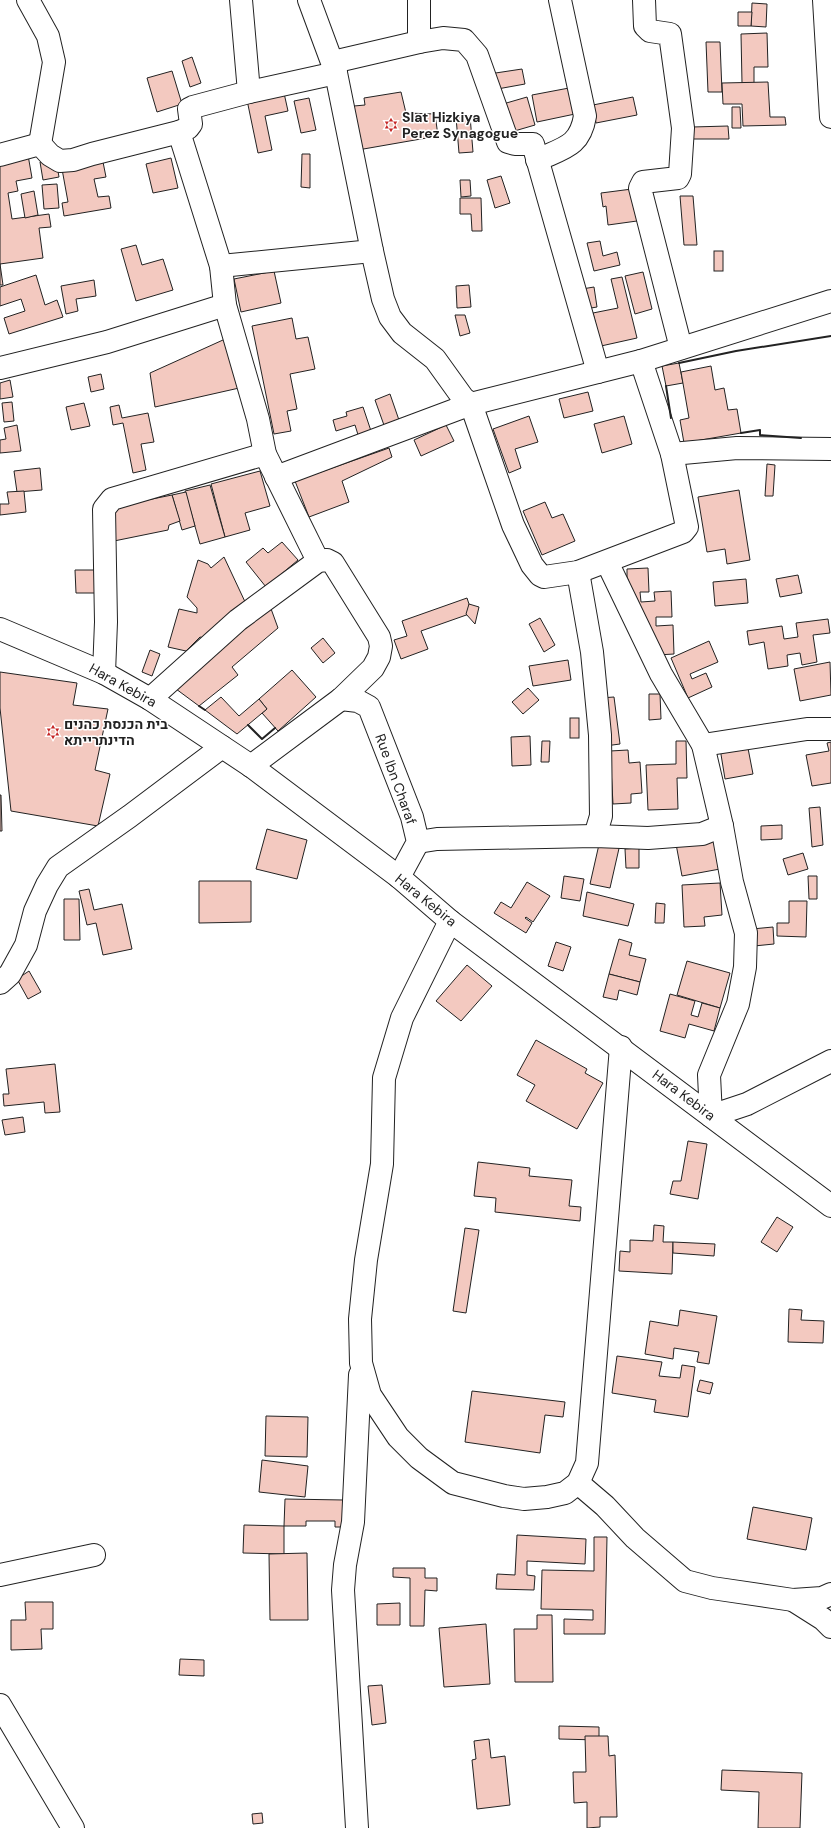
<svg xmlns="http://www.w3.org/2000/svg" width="831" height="1828" font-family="'DM Sans',Heebo,sans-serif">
<rect width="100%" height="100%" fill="#fff"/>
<g fill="#f3c9c0" stroke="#222">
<polygon points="752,3 767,4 766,27 751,26"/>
<polygon points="738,12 752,12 751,26 738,26"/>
<polygon points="767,33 768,67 754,67 754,83 742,83 741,34"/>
<polygon points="706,42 720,42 722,92 708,92"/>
<polygon points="192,57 201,83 190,87 182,61"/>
<polygon points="522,69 525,84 492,90 489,74"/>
<polygon points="172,71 182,104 157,112 147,78"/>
<polygon points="768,82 770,117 785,117 786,125 743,126 742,104 723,104 722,83"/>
<polygon points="569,88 575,114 537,122 532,95"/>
<polygon points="401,92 406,113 435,114 438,136 352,151 343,107 365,105 364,98"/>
<polygon points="284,93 288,111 265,116 272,150 258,153 247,100"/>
<polygon points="527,97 535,125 511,132 503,104"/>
<polygon points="633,97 637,115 596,123 593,105"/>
<polygon points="309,98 316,130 301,133 294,101"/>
<polygon points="732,107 740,107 741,128 732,128"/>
<polygon points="470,116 473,152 459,153 456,117"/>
<polygon points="728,126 729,139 692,139 692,127"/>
<polygon points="302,154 310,154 310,188 301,187"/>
<polygon points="28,155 32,178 16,181 18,191 8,193 12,219 49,214 51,227 39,228 43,258 0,264 3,285 0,285 0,159"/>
<polygon points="171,158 178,188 153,193 146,164"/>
<polygon points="56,160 59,177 43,180 40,162"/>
<polygon points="103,162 106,177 94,179 98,197 109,196 111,208 64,216 62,203 68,202 62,169"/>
<polygon points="501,176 510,203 495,208 487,180"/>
<polygon points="460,180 470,180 471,196 461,197"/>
<polygon points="57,184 59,208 44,209 42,185"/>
<polygon points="632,189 637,221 608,225 606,206 603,207 601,193"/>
<polygon points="34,191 38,215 25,218 21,194"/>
<polygon points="680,196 693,196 697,245 684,245"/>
<polygon points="460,198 481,198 482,231 472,231 471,214 460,214"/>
<polygon points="600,241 603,256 617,252 620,265 594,271 587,243"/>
<polygon points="136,245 142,265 163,259 173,290 136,301 121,249"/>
<rect x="714" y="251" width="9" height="20"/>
<polygon points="274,271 281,303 241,312 234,279"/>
<polygon points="643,272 652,309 635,314 625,276"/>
<polygon points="36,275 45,305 57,300 63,317 9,334 4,318 25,311 21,299 0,306 0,287"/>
<polygon points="622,277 637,338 601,346 593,313 618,308 611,279"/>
<polygon points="94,280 96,296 76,299 78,311 66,314 61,286"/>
<polygon points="469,285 471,307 457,308 456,286"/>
<polygon points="594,287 597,307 585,309 582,289"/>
<polygon points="455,315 465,315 470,333 460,336"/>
<polygon points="292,318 296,339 308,337 315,369 290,374 297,409 287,411 291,431 274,434 252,326"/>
<polygon points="234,335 248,386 155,407 150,373"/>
<polygon points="679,363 683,383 666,386 662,366"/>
<polygon points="711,366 715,390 724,388 728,410 737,409 741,433 684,443 680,420 689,418 681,372"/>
<polygon points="101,374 104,389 91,392 88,377"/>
<polygon points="10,380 13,397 0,399 0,383"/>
<polygon points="588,392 593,411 564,418 559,399"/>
<polygon points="390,394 400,423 385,428 375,400"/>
<polygon points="12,402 14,421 4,422 2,403"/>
<polygon points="84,403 90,426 71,430 66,407"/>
<polygon points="119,405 122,418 148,413 154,442 141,444 146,470 133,473 123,423 113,425 110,407"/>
<polygon points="363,407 372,434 359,438 355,425 336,431 333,420 347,416 346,412"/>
<polygon points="529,416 538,442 515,449 521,468 509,473 493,429"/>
<polygon points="624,416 632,444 602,453 594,424"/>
<polygon points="17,425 21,451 0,453 0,440 6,439 4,428"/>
<polygon points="446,425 454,441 421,456 414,440"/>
<polygon points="389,448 392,457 342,481 349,502 309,517 295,481"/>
<polygon points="767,464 775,465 773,496 765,496"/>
<polygon points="40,468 42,490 17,492 14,471"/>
<polygon points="260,471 270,506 245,513 250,530 225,537 211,484"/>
<polygon points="210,485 225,537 200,544 185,491"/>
<polygon points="739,490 750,560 727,564 725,549 707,552 698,497"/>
<polygon points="24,491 26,512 0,515 0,504 9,504 7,492"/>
<polygon points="186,492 195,526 182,530 172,495"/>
<polygon points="172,495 180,521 169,525 168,530 114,541 112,507"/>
<polygon points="545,502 552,518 563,514 575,541 542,555 523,511"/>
<polygon points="282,542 298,560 266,587 246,562 263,548 268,553"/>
<polygon points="224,557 247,606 209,639 200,637 186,651 168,647 179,609 197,613 197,608 187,597 198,560 208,564 211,568"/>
<polygon points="648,568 649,592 640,592 641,602 655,601 654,592 671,591 672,617 656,617 656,626 673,625 674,654 657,655 627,577 627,569"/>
<polygon points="75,570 96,570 96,593 76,593"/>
<polygon points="798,575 802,593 780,597 776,579"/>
<polygon points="746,579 748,603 715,606 713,582"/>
<polygon points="467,598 472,613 421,631 428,649 401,659 394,640 407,636 402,621"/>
<polygon points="469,604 479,607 475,624 466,614"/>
<polygon points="270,606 278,628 232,667 238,675 199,706 172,686"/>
<polygon points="540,618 555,645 544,652 529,624"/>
<polygon points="828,619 830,633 813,635 817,662 802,665 800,653 787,655 788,666 768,669 764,642 749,645 747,631 782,626 784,639 798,637 796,623"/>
<polygon points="323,638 335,653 323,663 311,648"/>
<polygon points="709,641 718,662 690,674 692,679 706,673 712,687 688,698 671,658"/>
<polygon points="150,650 160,654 152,676 142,672"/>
<polygon points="568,660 571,680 533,686 529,666"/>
<polygon points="830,662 831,695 800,701 794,669"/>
<polygon points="292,670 316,697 278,731 262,713 267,709 259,699"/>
<polygon points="0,672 77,683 73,705 108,709 95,770 110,774 98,826 11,811 0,708"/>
<polygon points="528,688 539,700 523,714 512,702"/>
<polygon points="649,694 660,694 661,719 649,720"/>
<polygon points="221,697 239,716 259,699 267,709 237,734 205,710"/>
<polygon points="614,697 620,744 605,746 600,698"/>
<rect x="570" y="718" width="9" height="20"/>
<polygon points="530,736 531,765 512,766 511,737"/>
<polygon points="746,738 753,774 725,779 719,742"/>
<polygon points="542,741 550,741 549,762 541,762"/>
<polygon points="676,741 686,741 687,778 677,778 678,809 648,810 646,765 676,764"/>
<polygon points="831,742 831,783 812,786 806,755 829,751 827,743"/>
<polygon points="628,750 629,763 640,762 642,793 631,794 631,803 613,804 610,751"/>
<polygon points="0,795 1,795 2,831 0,831"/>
<polygon points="820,807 823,845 812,847 809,808"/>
<polygon points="711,821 720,869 682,876 673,828"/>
<polygon points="782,825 782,839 761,840 761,826"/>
<polygon points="267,829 307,840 297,879 256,869"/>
<polygon points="600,840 620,844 610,888 590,884"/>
<polygon points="639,848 639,868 626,868 625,849"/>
<polygon points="803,853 808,869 788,875 783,859"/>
<polygon points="564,876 584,879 580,901 561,898"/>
<polygon points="808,876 817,876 817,899 809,899"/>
<polygon points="199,881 251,881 251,922 199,923"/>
<polygon points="527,882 550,896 533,922 526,917 525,918 532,923 526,933 494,913 501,902 511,908"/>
<polygon points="720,883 722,915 704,917 705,926 684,927 682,885"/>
<polygon points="89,889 94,910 122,904 132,949 103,955 96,923 87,925 79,891"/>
<polygon points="587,892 634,904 628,926 583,916"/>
<polygon points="64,899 79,899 80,940 64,940"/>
<polygon points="789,901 807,901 806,937 777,936 777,923 789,923"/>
<polygon points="656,903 665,904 664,923 655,923"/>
<polygon points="773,927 774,944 754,946 752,929"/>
<polygon points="619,939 632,943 629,955 646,959 640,982 609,974"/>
<polygon points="556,942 571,947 563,971 548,966"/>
<polygon points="687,961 730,973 720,1008 677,995"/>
<polygon points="467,965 492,986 461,1021 436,1001"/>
<polygon points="29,971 41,992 28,999 17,979"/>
<polygon points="609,974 640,982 637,995 619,990 617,1000 603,997"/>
<polygon points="670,994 695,1001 691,1015 698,1017 702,1003 720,1008 714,1031 689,1024 685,1038 660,1031"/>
<polygon points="536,1040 587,1069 585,1073 603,1083 577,1129 526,1101 535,1085 517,1075"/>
<polygon points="55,1064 60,1112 45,1113 44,1102 4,1106 3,1094 9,1094 6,1069"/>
<polygon points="23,1117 25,1132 5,1135 2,1120"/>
<polygon points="688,1141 707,1144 698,1199 670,1194 673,1181 681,1181"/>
<polygon points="478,1162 530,1168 529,1176 572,1180 569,1206 581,1207 580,1221 495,1212 496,1198 474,1196"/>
<polygon points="777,1217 793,1227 777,1252 761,1242"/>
<polygon points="654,1225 664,1226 663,1242 673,1242 672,1274 619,1271 620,1251 630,1252 630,1240 653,1241"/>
<polygon points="465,1228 479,1230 466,1313 453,1311"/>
<polygon points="673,1242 715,1244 714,1256 673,1253"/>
<polygon points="789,1309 802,1310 801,1320 824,1321 823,1343 788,1342"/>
<polygon points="680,1310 717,1316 709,1364 697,1362 699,1352 674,1348 673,1359 645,1354 650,1321 678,1326"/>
<polygon points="617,1356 662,1362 659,1376 680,1378 682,1365 695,1367 688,1417 654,1412 656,1400 612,1393"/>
<polygon points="700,1380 713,1383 710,1394 697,1391"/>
<polygon points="472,1391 565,1402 563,1417 545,1415 540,1453 465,1442"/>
<polygon points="266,1416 308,1417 307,1457 265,1456"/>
<polygon points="262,1460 308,1466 305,1497 259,1492"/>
<polygon points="285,1499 344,1500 344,1527 335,1527 335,1521 306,1521 306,1526 284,1526"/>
<polygon points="753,1507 812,1518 806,1550 747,1539"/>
<polygon points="244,1525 284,1526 284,1554 243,1553"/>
<polygon points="517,1535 586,1539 585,1564 527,1561 527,1575 535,1576 534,1590 496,1589 497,1574 515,1575"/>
<polygon points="594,1537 607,1537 605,1634 564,1634 564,1619 593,1620 593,1610 541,1609 542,1570 594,1571"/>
<polygon points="307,1553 308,1620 270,1620 269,1554"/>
<polygon points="393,1568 425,1568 425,1578 437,1578 437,1591 425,1590 424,1626 410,1626 410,1578 393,1577"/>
<polygon points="25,1602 53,1602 53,1629 41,1629 42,1649 11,1650 11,1620 26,1620"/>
<polygon points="400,1603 400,1625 377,1625 377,1604"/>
<polygon points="537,1615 552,1615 553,1682 515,1682 514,1629 537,1629"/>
<polygon points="486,1624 490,1684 444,1687 439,1628"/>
<polygon points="180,1659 204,1660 204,1676 179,1675"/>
<polygon points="382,1685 386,1723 372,1725 368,1686"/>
<polygon points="559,1726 599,1727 599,1740 559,1739"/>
<polygon points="585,1736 608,1736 609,1756 615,1755 617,1817 600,1817 600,1827 587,1828 587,1802 574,1803 573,1772 586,1772"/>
<polygon points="489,1739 491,1758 505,1756 510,1805 477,1809 472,1760 476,1759 474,1741"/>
<polygon points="722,1770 802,1773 800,1828 758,1828 759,1792 721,1790"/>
<polygon points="262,1813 263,1823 253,1824 252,1814"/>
</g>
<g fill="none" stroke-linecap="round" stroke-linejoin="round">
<defs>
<g id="minor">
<polyline points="28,0 48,36 54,62 40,144"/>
<polyline points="241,0 249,92"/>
<polyline points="309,0 336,73 372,251 383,299 390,317 402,333 435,359 463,398 471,404 641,361 831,301"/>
<polyline points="419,0 419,42"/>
<polyline points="644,0 645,26 650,31 670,34 683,128 680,174 678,178 643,182 640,188 681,348"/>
<polyline points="824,0 831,117"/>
<polyline points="333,62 419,42 443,38 464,40 477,55 508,142 515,144 533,144 598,372"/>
<polyline points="179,132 221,266 225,305 258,419 265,454 318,561"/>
<polyline points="0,155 40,144 50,155 60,161 73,160 92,154 179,132 188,128 191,124 189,109 193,107 249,92 336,73"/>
<path d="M537,160C563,148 580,147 585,116L560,0"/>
<polyline points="221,266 372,251"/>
<polyline points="0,368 107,342 225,305"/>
<polyline points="672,454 737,448 831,449"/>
<polyline points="276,477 471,404 513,525 532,565 540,575 544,577 578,572 683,532 687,527 672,454 641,361"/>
<polyline points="607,562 661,674 703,745 722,826 732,882 746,933 745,967 738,1004 709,1075 711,1116 747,1104 831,1061"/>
<polyline points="578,572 592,652 600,735 601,816 595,836"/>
<polyline points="0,629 104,673 150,699 251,766 399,877 450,921 831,1206"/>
<polyline points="104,673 106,622 104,509 112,499 265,454"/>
<polyline points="150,699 238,620 318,561 327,560 333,563 379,637 381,646 379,657 373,668 341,699 251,766"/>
<polyline points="341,699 358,701 369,707 412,817 418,842 399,877"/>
<polyline points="703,745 807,729 831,729"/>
<polyline points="418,842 437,839 595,836 648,838 702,834 722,826"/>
<polyline points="450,921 402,1018 384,1078 382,1164 366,1260 360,1319 361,1363 370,1395 398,1437 419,1458 453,1483 504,1496 524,1499 547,1497 565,1493 578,1483 587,1463 621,1047"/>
<polyline points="0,983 10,974 26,945 35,911 47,885 58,867 130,816 222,747"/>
<polyline points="578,1483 605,1506 635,1538 685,1581 712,1588 793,1600 822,1598 831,1594"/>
<polyline points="0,1575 94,1555"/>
<polyline points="793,1600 823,1619 831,1627"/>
<polyline points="0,1705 73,1828"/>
<polyline points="357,1828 343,1590 345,1565 353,1522 360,1375"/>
</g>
</defs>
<use href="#minor" stroke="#222" stroke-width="24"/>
<use href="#minor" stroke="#fff" stroke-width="22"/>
<g stroke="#222" stroke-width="2">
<polyline points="679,363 736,351 831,336"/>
<polyline points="666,386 671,418"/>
<polyline points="741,433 760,430 760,435 801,438"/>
<polyline points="199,706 205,710"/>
<polyline points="248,725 262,739 275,728"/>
</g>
</g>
<defs>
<symbol id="synagogue-bare" viewBox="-9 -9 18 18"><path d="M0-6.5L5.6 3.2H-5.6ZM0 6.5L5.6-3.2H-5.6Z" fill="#c62828" stroke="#fff" stroke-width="2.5" paint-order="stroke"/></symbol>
</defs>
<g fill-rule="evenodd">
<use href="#synagogue-bare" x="381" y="115" width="20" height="20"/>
<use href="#synagogue-bare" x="43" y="722" width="20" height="20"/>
</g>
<g text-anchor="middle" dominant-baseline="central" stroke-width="3" stroke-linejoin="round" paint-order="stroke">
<g font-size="14" font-weight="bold" fill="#222" stroke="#fff" text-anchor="start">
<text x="402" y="117">Slat Hizkiya<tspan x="402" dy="16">Perez Synagogue</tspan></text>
<text x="64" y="724">בית הכנסת כהנים<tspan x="64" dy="16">הדינתרייתא</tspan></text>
</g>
<g font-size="14" fill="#222" stroke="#fff">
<text transform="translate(123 685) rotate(29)">Hara Kebira</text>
<text transform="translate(396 779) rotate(70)">Rue Ibn Charaf</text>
<text transform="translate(426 900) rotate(39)">Hara Kebira</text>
<text transform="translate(684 1095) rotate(37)">Hara Kebira</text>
</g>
</g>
</svg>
